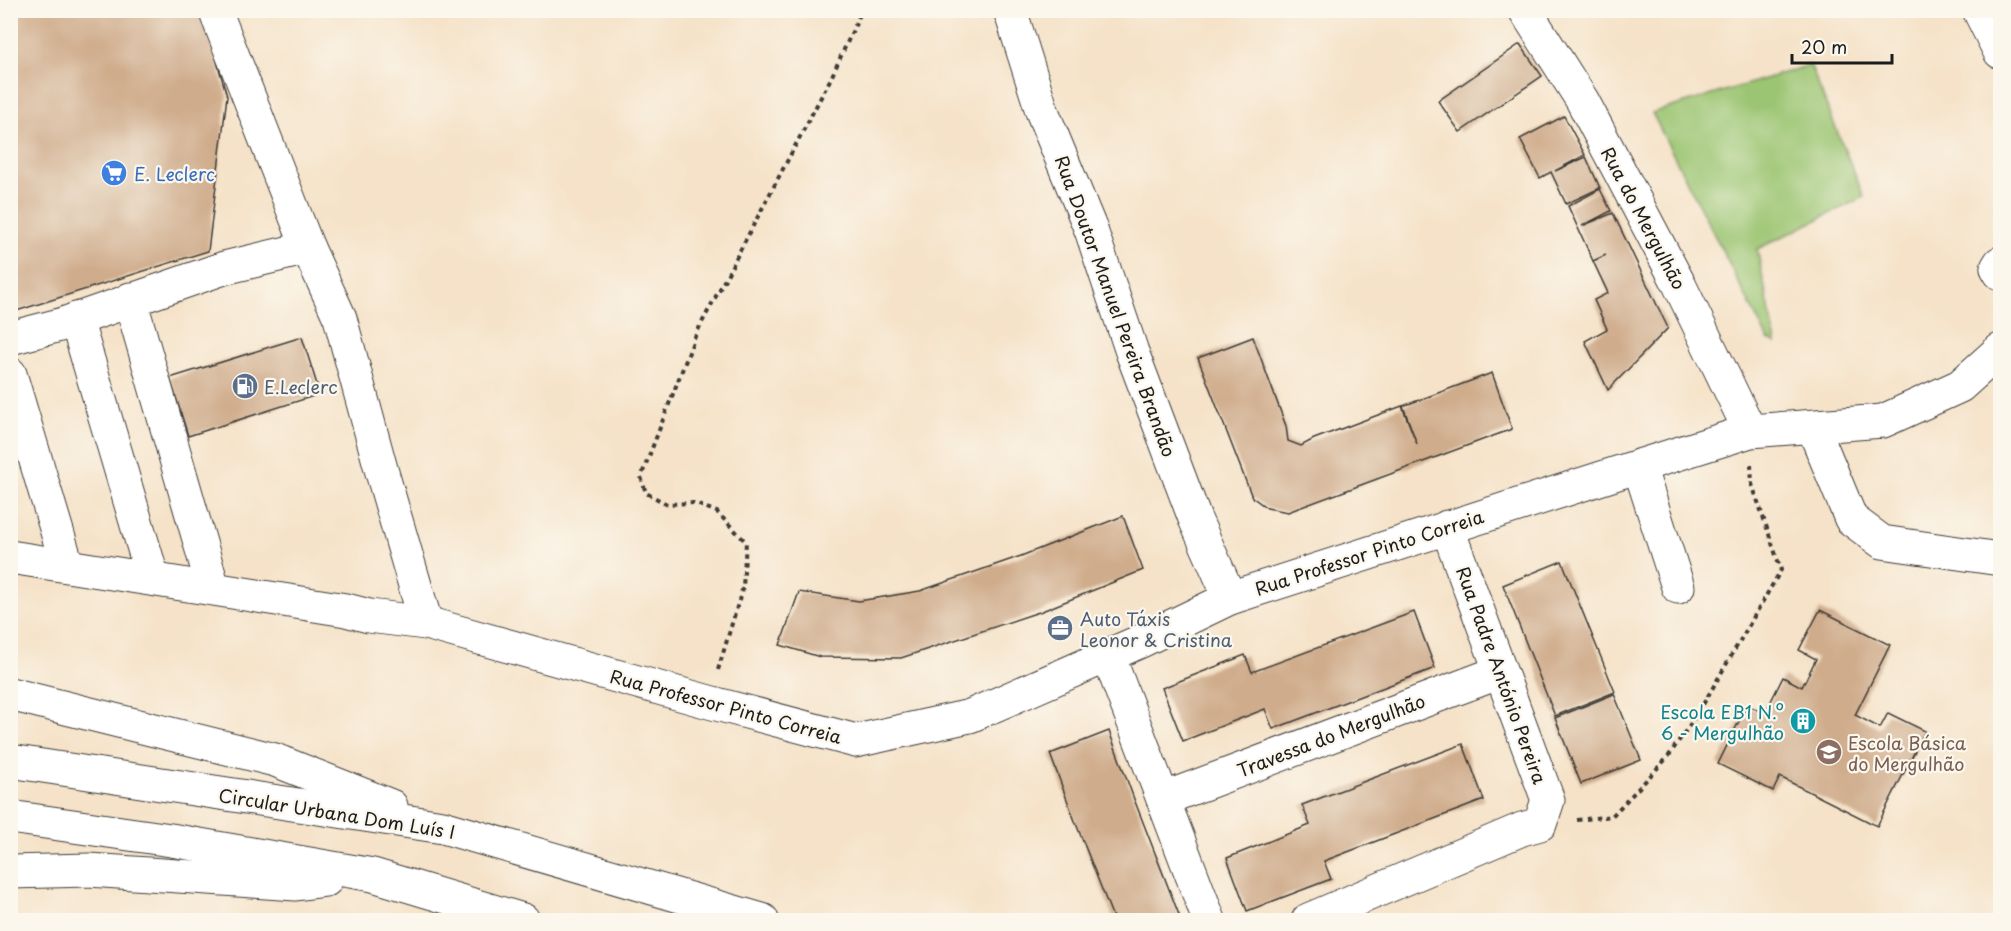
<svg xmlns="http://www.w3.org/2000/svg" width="2011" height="931" font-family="'Playpen Sans',sans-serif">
<rect width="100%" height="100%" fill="#fbf7ec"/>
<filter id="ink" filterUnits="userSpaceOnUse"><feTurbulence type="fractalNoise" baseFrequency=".0167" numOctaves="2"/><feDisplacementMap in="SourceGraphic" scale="12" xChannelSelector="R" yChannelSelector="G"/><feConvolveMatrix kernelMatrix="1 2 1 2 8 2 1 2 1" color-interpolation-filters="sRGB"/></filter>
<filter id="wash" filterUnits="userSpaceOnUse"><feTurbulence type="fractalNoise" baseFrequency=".008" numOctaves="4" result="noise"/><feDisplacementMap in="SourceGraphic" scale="24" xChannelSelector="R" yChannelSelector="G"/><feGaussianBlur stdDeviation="1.35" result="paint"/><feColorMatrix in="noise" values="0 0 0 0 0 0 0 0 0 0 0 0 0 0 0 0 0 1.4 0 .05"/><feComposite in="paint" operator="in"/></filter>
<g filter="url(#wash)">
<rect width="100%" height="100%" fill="#f5e2c8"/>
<polygon fill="#9bc572" stroke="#5c7047" stroke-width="1.5" points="1810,65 1864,197 1757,249 1776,343 1768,340 1652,113"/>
<g id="blocks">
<g fill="#cfac8b">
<polygon points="10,10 202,10 227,96 208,251 10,313"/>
<polygon points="1520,44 1542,76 1460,132 1438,101"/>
<polygon points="1564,116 1585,155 1555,171 1586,157 1600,188 1566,204 1551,172 1540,178 1520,139"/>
<polygon points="1600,189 1611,211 1582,226 1613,213 1668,328 1608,390 1585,341 1607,329 1594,300 1608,293 1593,261 1606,255 1593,261 1568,206"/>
<polygon points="302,337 320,394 188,436 170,378"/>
<polygon points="1253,337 1286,426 1288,441 1301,446 1314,439 1402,406 1417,444 1403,406 1492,373 1512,429 1288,512 1267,508 1252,497 1198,358"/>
<polygon points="1123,516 1143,570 1042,611 901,658 820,657 780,645 799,592 859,601 920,591 1021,556"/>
<polygon points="1562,561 1615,692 1555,716 1503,585"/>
<polygon points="1820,610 1890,645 1855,715 1880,728 1888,713 1925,731 1877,826 1780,777 1773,791 1718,764 1747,705 1765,713 1783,677 1802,687 1816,659 1799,650"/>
<polygon points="1414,612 1435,668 1273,729 1265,709 1183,741 1162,688 1245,655 1252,672"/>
<polygon points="1614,694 1641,760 1581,784 1555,718"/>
<polygon points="1109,731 1134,799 1181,920 1114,920 1075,821 1050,754"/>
<polygon points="1463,744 1484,800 1324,861 1331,879 1247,911 1227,858 1310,825 1302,805"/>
</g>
</g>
</g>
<g filter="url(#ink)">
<use href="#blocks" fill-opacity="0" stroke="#3d3a36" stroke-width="1.5"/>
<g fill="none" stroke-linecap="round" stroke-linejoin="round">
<defs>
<g id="minor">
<polyline points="215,10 308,248"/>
<polyline points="1010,10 1042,111 1091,230 1132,352 1195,519 1230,598"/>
<polyline points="1525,10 1582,100 1678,282 1750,431"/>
<polyline points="1979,10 2000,52"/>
<polyline points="2000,263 1997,268 2000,273"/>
<polyline points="130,299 213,588"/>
<polyline points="76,319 153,579"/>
<polyline points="10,338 60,325 224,268 308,248 340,318 381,469 426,623 369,616 346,610 10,557"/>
<polyline points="10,374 67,565"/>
<polyline points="1813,427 1851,519 1882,542 2000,559"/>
<polyline points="1639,466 1678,587"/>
<polyline points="426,623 709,702 856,741 970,716 1141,641 1230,598 1639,466 1750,431 1883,421 1960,386 2000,350"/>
<polyline points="1108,655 1209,920"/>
<polyline points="1163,799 1500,672"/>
<polyline points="1308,920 1522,829 1540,824 1548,800 1447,527"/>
</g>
<g id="highway">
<polyline points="10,694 275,760 391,806"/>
<polyline points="10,761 443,827 762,920"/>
<polyline points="10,817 171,840 373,875 523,920"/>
<polyline points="10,872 89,870 296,884 326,880"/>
</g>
</defs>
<use href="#minor" stroke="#3d3a36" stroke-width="35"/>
<use href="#highway" stroke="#3d3a36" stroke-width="35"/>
<g stroke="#3d3a36" stroke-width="4" stroke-dasharray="4.5 4.5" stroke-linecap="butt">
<polyline points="718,670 743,587 746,542 717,512 694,503 667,504 646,493 641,477 696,334 831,78 862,10"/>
<polyline points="1577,820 1612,816 1668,757 1701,708 1781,570 1752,484 1751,465"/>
</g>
<use href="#minor" stroke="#fff" stroke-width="33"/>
<use href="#highway" stroke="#fff" stroke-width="33"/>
</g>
</g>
<defs>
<symbol id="supermarket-disc" viewBox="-11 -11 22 22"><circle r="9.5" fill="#3f7fe0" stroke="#fbf7ec"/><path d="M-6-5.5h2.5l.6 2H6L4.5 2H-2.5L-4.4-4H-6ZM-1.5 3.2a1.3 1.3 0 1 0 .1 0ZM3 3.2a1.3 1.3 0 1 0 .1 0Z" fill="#fff"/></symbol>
<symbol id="fuel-disc" viewBox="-11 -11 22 22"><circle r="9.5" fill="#5c6f8a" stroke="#fbf7ec"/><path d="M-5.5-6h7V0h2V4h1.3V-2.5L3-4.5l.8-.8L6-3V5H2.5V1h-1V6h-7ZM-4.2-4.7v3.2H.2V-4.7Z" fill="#fff"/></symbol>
<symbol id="office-disc" viewBox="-11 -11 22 22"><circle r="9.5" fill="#5c6f8a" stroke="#fbf7ec"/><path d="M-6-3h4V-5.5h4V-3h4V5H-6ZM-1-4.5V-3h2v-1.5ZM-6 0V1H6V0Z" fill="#fff"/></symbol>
<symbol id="building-disc" viewBox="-11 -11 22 22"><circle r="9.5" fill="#0f9aa8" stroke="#fbf7ec"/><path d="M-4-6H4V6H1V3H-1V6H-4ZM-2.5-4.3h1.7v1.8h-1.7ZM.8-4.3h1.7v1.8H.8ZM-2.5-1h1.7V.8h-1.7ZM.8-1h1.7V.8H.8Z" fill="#fff"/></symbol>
<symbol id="school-disc" viewBox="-11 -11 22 22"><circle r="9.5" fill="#8d6e63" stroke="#fbf7ec"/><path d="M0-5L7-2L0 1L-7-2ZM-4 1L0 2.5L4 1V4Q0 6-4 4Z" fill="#fff"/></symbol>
</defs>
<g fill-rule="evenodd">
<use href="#supermarket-disc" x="99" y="158" width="30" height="30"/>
<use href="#fuel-disc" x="230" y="371" width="30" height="30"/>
<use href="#office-disc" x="1045" y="613" width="30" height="30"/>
<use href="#building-disc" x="1788" y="706" width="30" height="30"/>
<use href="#school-disc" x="1814" y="737" width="30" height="30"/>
</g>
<g text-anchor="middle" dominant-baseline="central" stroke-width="4.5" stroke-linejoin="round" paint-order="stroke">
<g font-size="18" fill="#366cbe" stroke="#fbf7ec" text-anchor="start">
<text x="134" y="173">E. Leclerc</text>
</g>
<g font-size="18" fill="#1c1c1c" stroke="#fbf7ec">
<text transform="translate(1644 218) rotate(62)">Rua do Mergulhão</text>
<text transform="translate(1116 306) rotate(70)">Rua Doutor Manuel Pereira Brandão</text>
<text transform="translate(1369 552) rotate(-18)">Rua Professor Pinto Correia</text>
<text transform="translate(1502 675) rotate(70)">Rua Padre António Pereira</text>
<text transform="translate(726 706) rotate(15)">Rua Professor Pinto Correia</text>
<text transform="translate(1331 735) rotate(-21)">Travessa do Mergulhão</text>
<text transform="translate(337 813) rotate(9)">Circular Urbana Dom Luís I</text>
</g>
<g font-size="18" fill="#4e5e75" stroke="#fbf7ec" text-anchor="start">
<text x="264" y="386">E.Leclerc</text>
<text x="1080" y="618">Auto Táxis<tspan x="1080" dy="21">Leonor &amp; Cristina</tspan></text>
</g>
<g font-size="18" fill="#0d838f" stroke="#fbf7ec" text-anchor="end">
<text x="1784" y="711">Escola EB1 N.º<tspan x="1784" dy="21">6 - Mergulhão</tspan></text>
</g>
<g font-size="18" fill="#785e54" stroke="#fbf7ec" text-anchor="start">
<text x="1848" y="742">Escola Básica<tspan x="1848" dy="21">do Mergulhão</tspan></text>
</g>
</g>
<rect width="2011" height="931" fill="none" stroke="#fbf7ec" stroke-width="36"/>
<path d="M1792 54v9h100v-9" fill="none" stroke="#1c1c1c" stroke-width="3"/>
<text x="1801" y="54" font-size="18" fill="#1c1c1c" stroke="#fbf7ec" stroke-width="4.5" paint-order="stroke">20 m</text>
</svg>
